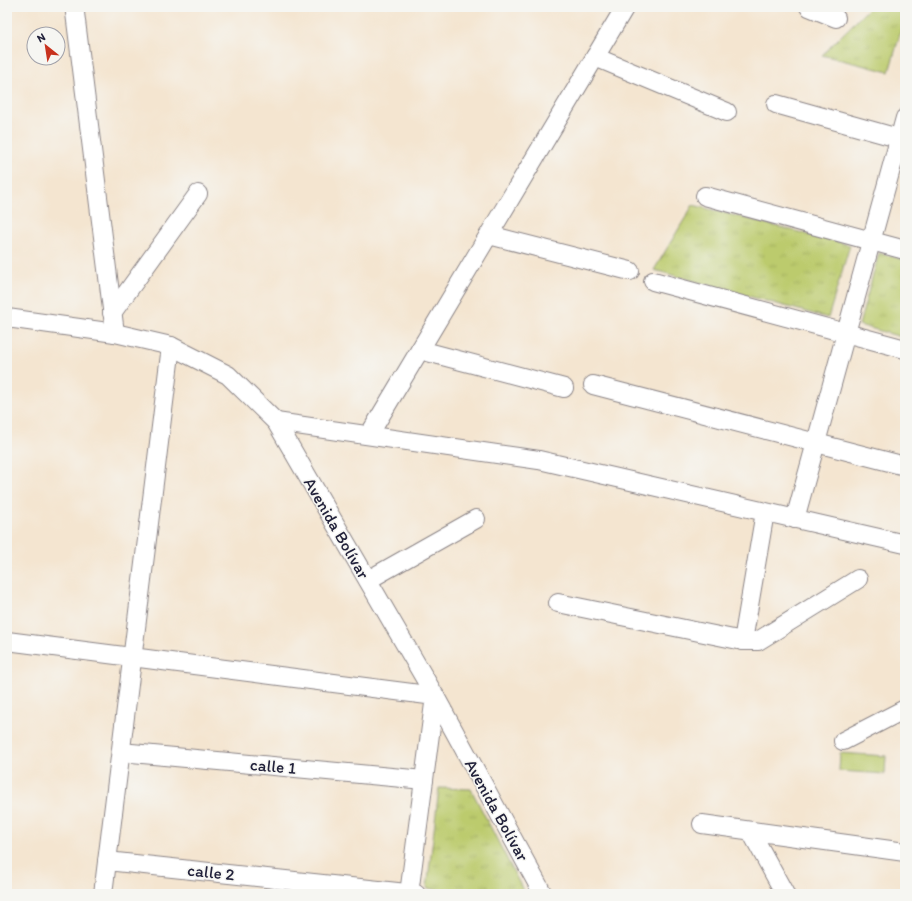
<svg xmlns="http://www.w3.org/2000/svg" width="912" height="901" font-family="Itim,sans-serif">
<defs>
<pattern id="grass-tufts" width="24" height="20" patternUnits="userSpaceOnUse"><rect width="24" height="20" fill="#bccb6d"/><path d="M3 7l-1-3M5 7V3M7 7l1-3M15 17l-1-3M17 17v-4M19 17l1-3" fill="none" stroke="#a1ae5f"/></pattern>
</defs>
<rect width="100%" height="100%" fill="#f6f6f2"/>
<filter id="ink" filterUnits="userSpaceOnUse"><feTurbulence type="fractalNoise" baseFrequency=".025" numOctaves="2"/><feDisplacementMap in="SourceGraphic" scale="8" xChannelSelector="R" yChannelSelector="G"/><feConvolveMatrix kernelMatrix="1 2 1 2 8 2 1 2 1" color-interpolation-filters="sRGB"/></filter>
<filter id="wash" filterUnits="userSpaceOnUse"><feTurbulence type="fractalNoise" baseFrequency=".012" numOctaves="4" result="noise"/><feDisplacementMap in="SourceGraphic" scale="16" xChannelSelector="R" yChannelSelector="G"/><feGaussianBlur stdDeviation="0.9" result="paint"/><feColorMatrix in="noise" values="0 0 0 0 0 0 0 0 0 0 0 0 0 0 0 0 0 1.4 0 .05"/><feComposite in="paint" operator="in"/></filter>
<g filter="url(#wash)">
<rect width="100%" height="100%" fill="#f4e5d0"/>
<g fill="url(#grass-tufts)" stroke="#6f7654">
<polygon points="870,7 905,7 905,17 889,72 822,55"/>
<polygon points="693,205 850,245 828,318 654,270"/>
<polygon points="879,253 905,260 905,338 859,325"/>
<polygon points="439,788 471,789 525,894 462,894 427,888"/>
</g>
<polygon fill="#bccb6d" stroke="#6f7654" points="840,753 886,756 885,774 839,771"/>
</g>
<g filter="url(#ink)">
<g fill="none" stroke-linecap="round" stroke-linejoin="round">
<defs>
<g id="minor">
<polyline points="76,7 75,13 115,333"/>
<polyline points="809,7 836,18"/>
<polyline points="595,57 727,112"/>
<polyline points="776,104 905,140"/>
<polyline points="705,196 905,250"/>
<polyline points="489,235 630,271"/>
<polyline points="653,281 905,349"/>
<polyline points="112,313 198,194"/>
<polyline points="7,318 115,333 171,346 228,375 276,422 435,696 543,894"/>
<polyline points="420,350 564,388"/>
<polyline points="593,385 905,466"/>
<polyline points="276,422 539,460 905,544"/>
<polyline points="369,435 625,7"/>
<polyline points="795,519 905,118"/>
<polyline points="368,580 476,519"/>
<polyline points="558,603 743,641 758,641 858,579"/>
<polyline points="7,641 435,696 409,894"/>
<polyline points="743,641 765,512"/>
<polyline points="843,741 905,709"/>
<polyline points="121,752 424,780"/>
<polyline points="702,824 905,852"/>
<polyline points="751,832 785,894"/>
<polyline points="107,861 416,894"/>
<polyline points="103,894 171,346"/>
</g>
</defs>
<use href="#minor" stroke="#8b8486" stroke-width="20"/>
<use href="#minor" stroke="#fff" stroke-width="18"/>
</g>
</g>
<g text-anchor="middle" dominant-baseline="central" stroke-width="3" stroke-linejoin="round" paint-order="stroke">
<g font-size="17" fill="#22223b" stroke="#f6f6f2">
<text transform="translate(337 528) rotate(60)">Avenida Bolívar</text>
<text transform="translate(273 766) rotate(5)">calle 1</text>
<text transform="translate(497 810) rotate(61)">Avenida Bolívar</text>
<text transform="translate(211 872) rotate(6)">calle 2</text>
</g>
</g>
<rect width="912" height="901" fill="none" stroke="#f6f6f2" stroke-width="24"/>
<g transform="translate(46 46) rotate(330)"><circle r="19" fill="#f6f6f2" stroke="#a1a1a9"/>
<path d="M0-3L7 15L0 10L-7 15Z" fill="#c8321e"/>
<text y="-6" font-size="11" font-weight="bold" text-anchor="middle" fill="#22223b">N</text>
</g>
</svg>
